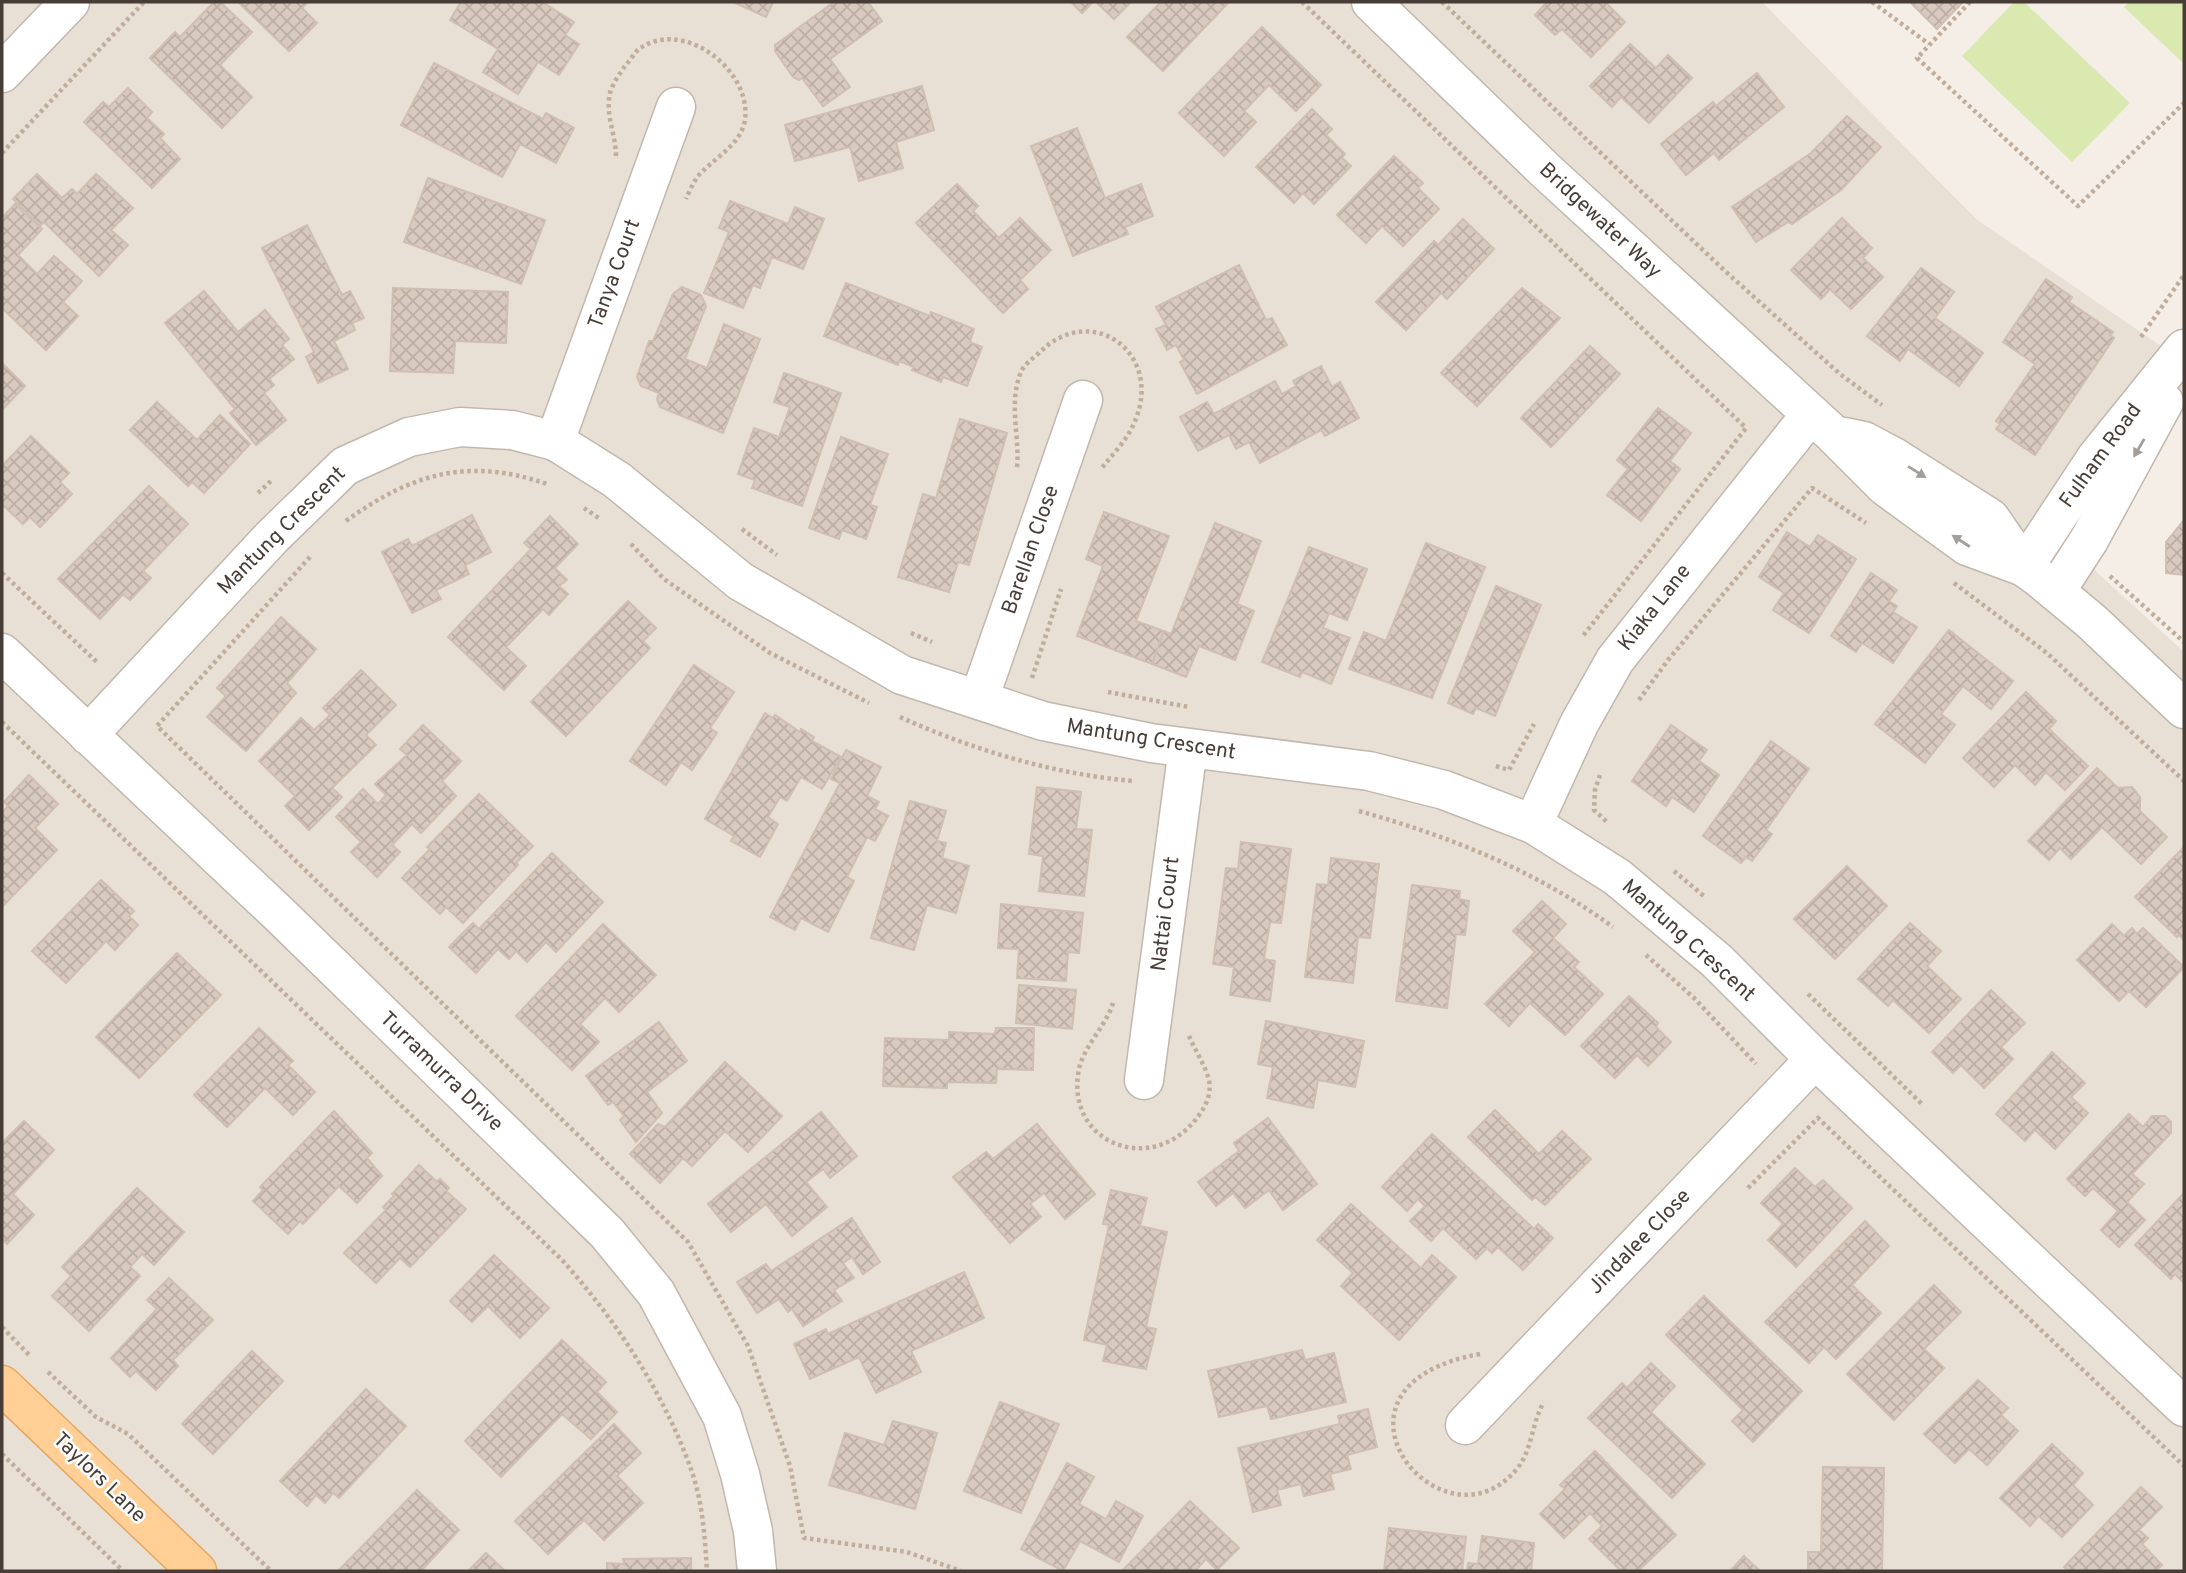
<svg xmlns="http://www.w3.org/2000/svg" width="2186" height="1573" font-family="Overpass,sans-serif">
<defs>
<pattern id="building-cross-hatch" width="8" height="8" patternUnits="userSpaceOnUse" patternTransform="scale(1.75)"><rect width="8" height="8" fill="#d9cabf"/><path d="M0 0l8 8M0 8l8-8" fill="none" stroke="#bcaea5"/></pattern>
</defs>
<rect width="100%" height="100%" fill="#f4eee7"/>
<polygon fill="#e8dfd5" points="2,2 1762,2 1976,219 2184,362 2184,397 2079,556 2184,652 2184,1571 2,1571"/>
<g fill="#d9e9af">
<polygon points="2014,2 2024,2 2130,103 2072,162 1962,56"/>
<polygon points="2129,2 2184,2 2184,64 2124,7"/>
</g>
<g fill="url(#building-cross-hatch)" stroke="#d0beb0" stroke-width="2">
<polygon points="214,2 220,2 252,32 220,65 252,97 222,128 150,58 175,32 180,37"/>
<polygon points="238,2 308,2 302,8 317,23 289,51"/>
<polygon points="461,2 542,2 574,22 565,35 579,44 559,75 538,62 518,94 483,72 498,49 450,20"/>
<polygon points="733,2 773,2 766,17"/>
<polygon points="834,2 868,2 882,21 830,59 850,87 823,106 802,78 799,80 793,77 775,51 775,45"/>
<polygon points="1071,2 1093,2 1082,13"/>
<polygon points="1096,2 1131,2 1114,19"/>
<polygon points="1161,2 1229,2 1163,71 1127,37"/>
<polygon points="1547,2 1605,2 1625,22 1591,57 1562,29 1555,35 1535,15"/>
<polygon points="1915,2 1963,2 1937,29 1912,4"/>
<polygon points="1262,27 1321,85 1296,111 1269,85 1244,111 1256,122 1224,156 1179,113"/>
<polygon points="1630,44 1656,68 1668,55 1692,78 1649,123 1621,97 1612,107 1590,86"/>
<polygon points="434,63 543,119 546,113 574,128 556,163 520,144 502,177 401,125"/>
<polygon points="1757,73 1784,107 1719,160 1714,153 1686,175 1661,144 1713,102 1716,106"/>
<polygon points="922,86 934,130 896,142 903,168 859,181 850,147 795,161 785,125"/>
<polygon points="128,88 152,112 147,118 164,134 160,138 180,159 152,188 84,122 103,102 109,107"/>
<polygon points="1312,109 1332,129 1326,135 1345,154 1342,158 1351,166 1314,204 1303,193 1294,203 1256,167"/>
<polygon points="1847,116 1881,147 1841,190 1792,224 1788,222 1756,242 1732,207 1811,153"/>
<polygon points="1077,128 1105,198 1141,184 1153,216 1125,227 1128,234 1073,256 1031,146"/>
<polygon points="1394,156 1423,183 1418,188 1439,209 1403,246 1382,226 1366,243 1337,215"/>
<polygon points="37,174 62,198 72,189 77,194 96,174 133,208 111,230 128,245 99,276 44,222 40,226 13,199"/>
<polygon points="428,178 545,220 521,284 404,242"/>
<polygon points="957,184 978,206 973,211 999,238 1020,218 1051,250 1020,280 1028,289 1003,313 916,223"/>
<polygon points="730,201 788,224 795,207 824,219 803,269 772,257 760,288 753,285 743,308 704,293 729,232 719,228"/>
<polygon points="15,204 42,229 18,255 37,274 54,256 82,281 63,302 78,316 46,350 2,308 2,218"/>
<polygon points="1842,218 1872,248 1863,258 1883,277 1851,309 1830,289 1821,299 1791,270"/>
<polygon points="1463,219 1494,249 1447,299 1441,293 1406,330 1376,302 1434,241 1438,245"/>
<polygon points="307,225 342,295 350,291 364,318 352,323 355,330 334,341 348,369 318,383 306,357 314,352 262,248"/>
<polygon points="1239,265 1266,320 1272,318 1287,345 1197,394 1180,362 1184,360 1176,345 1167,350 1156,329 1166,325 1156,307"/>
<polygon points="1921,268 1954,292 1935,318 1983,353 1959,386 1908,349 1900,361 1867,336"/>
<polygon points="2046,279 2072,297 2069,302 2113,332 2110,335 2114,338 2035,455 1996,429 2000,424 1996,421 2035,364 2003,342"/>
<polygon points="846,283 930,316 931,312 974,329 970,342 982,347 967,386 943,377 941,382 912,370 914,367 899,361 898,365 824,336"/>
<polygon points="682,287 701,295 706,306 685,359 707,368 724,324 760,339 723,433 660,407 657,399 659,393 641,386 637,377 649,341 653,341 673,294"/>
<polygon points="393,288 508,292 506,343 455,341 453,373 390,371"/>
<polygon points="1522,288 1560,318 1477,406 1441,373"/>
<polygon points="204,291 238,332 265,310 289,339 282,345 294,359 269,379 274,385 264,393 286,420 256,445 230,413 235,409 165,323"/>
<polygon points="1590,346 1620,374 1551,447 1521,418"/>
<polygon points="2,363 25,386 2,410"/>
<polygon points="1321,366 1332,387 1340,382 1359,418 1325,436 1321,430 1260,463 1249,442 1236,449 1229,435 1198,451 1180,417 1207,402 1214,414 1275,381 1282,394 1296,386 1293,381"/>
<polygon points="784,373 841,393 802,506 752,488 755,480 738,474 754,428 779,437 790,407 774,402"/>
<polygon points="157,402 197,440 220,415 250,444 204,493 192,482 188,486 130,430"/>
<polygon points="1658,408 1691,433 1670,461 1680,469 1641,521 1607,495 1628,469 1617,460"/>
<polygon points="960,419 1007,433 969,565 958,562 949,592 898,577 923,494 936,498"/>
<polygon points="31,436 69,473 60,482 72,494 40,527 30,517 23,524 4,506 2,509 2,466"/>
<polygon points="841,437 888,454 870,505 877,507 866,539 842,530 839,539 809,528"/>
<polygon points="149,486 188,524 143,571 151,578 130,600 123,594 100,619 58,579"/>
<polygon points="1104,512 1169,536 1136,621 1164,631 1152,664 1077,636 1103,566 1086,559"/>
<polygon points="472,515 491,552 465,565 469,574 436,590 441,599 412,613 382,552 408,539 412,546"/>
<polygon points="550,516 578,544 555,568 567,580 559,586 568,594 549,615 543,609 506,647 526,666 504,690 448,637 531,549 524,543"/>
<polygon points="2184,520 2184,575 2166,573 2166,542"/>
<polygon points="1215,523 1261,541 1237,604 1254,611 1235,660 1199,646 1186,677 1152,664 1164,631 1171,634"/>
<polygon points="1787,532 1810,547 1818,535 1856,559 1809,633 1773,610 1784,593 1759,577"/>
<polygon points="1426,543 1485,567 1432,698 1349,669 1364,632 1386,641"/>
<polygon points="1309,547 1367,569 1347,620 1329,613 1323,628 1350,638 1331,684 1302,672 1300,677 1262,662"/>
<polygon points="1871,573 1897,590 1889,601 1897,606 1893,612 1917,627 1893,663 1862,643 1856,652 1831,636"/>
<polygon points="1496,586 1541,605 1495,716 1476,708 1473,714 1448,703"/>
<polygon points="628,601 656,628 643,641 650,648 566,736 531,702"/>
<polygon points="281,617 316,649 287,683 296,693 246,751 207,717 226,696 217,688"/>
<polygon points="1949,630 2013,681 1991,709 1963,686 1941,714 1955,725 1925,763 1875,724"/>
<polygon points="694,665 734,692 710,728 717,733 692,770 681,762 666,785 630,761"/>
<polygon points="361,670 396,705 366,735 376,745 332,788 342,797 309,830 285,806 295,796 259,761 301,718 314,730 330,715 323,708"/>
<polygon points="2026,692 2056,721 2049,729 2088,766 2065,790 2046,772 2035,785 2015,765 1994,787 1963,758"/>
<polygon points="765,713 773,718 775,715 800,732 801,729 814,737 812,741 841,757 822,789 801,777 787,801 780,797 768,817 778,824 760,857 731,841 734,836 705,819"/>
<polygon points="423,725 461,761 442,781 456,796 421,833 412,824 392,845 400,852 377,877 351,852 361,842 336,817 363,789 378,804 386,795 375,784 407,755 400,749"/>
<polygon points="1671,725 1707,750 1699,761 1719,775 1694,812 1672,797 1666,806 1632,781"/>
<polygon points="1771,741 1809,769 1766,830 1772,834 1752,861 1746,857 1741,863 1703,836"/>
<polygon points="846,750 881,767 867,796 879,802 875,809 888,816 875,841 867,837 847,877 854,881 828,932 801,918 795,930 770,917 840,783 831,779"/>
<polygon points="2097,768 2118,788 2132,787 2140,797 2140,811 2167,837 2141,864 2102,827 2071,859 2060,848 2049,860 2028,841"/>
<polygon points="29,775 58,804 35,828 57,850 2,907 2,813 8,806 4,802"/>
<polygon points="1037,787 1081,792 1076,829 1092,830 1084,896 1039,891 1043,856 1029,854"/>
<polygon points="479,794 533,846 516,863 518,865 463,923 446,907 440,914 402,878 430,849 427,847"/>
<polygon points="910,801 946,811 937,841 946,843 942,858 969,866 956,913 927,905 914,950 871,938"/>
<polygon points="1241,842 1291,849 1281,923 1270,922 1264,959 1275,961 1270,1001 1230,995 1234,967 1213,964 1226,868 1238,869"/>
<polygon points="2184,847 2184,940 2179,935 2177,937 2135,897"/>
<polygon points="552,853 603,902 556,952 546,942 527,962 516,951 509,959 498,949 476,973 449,947 473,923 479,929"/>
<polygon points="1331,858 1379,864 1370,938 1358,937 1353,983 1305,977 1317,884 1328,885"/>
<polygon points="1847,866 1887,906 1835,959 1794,919"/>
<polygon points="101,880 134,911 129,916 138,925 115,950 106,941 66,983 32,951"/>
<polygon points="1412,885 1460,891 1459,899 1469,901 1465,935 1456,934 1447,1008 1396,1001"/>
<polygon points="1542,901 1566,924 1553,938 1579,962 1574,967 1603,994 1565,1035 1530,1003 1509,1026 1485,1004 1535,952 1513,931"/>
<polygon points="1001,904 1083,913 1079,953 1068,952 1066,981 1017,978 1019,949 998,948"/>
<polygon points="1910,923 1941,951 1927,966 1961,999 1929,1033 1893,1000 1888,1006 1858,979"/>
<polygon points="603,924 656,975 619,1012 605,998 580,1024 599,1042 572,1070 516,1016"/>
<polygon points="2112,924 2124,936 2132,928 2137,934 2143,928 2184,967 2146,1007 2129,991 2119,1001 2077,960"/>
<polygon points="177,953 221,995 139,1078 96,1037"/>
<polygon points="1019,985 1076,990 1072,1029 1016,1023"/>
<polygon points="1991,990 2025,1023 2001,1047 2013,1059 1984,1088 1961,1065 1953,1073 1932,1052"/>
<polygon points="1629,996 1658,1023 1656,1027 1671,1042 1648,1066 1637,1055 1615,1078 1581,1046"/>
<polygon points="1266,1021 1364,1041 1355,1087 1318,1080 1313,1108 1267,1098 1273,1067 1258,1064"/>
<polygon points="659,1022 687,1061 647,1092 662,1113 636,1142 620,1120 624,1116 613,1102 608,1105 586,1076"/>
<polygon points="259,1028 293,1061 288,1065 315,1092 293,1115 265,1088 227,1127 194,1095"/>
<polygon points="996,1028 1034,1028 1033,1070 997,1069 996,1083 947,1082 947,1088 883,1086 885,1038 949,1040 949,1032 995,1034"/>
<polygon points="2052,1052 2085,1083 2071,1097 2088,1113 2055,1149 2035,1130 2025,1141 1996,1114"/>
<polygon points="725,1062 782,1116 748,1152 725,1131 692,1166 683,1158 660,1183 630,1154 658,1124 665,1127"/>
<polygon points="1495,1110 1539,1154 1562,1131 1591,1159 1545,1205 1535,1197 1532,1200 1468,1137"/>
<polygon points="334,1111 372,1153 367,1158 382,1176 357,1203 339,1186 303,1224 300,1221 288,1234 253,1201 263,1190 260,1187"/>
<polygon points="821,1112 857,1156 830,1178 823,1169 806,1182 827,1207 792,1236 766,1204 731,1232 708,1204"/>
<polygon points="2129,1114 2143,1127 2152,1116 2165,1116 2171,1122 2171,1133 2132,1174 2144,1184 2127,1202 2145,1220 2119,1247 2101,1230 2118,1211 2093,1188 2085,1196 2067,1179"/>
<polygon points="1268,1118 1317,1184 1283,1210 1269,1190 1245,1208 1233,1193 1216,1206 1198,1182 1239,1151 1234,1143"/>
<polygon points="24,1121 54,1150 13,1194 34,1215 7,1244 2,1239 2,1143"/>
<polygon points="1037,1124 1095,1194 1065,1219 1044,1193 1030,1204 1041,1217 1010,1243 953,1177 986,1152 993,1159"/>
<polygon points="1432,1134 1534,1229 1538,1224 1553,1238 1523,1270 1498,1247 1492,1253 1487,1248 1476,1259 1443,1228 1431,1241 1410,1221 1425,1206 1418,1199 1407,1211 1382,1187"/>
<polygon points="419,1165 437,1182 440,1179 449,1188 446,1191 466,1209 410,1267 400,1258 376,1283 344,1253 386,1210 383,1207 394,1196 392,1194"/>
<polygon points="1795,1168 1815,1187 1823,1180 1852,1208 1796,1267 1768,1240 1783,1224 1761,1203"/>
<polygon points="137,1188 184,1232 154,1265 142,1254 130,1267 140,1276 89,1331 52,1296 71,1276 62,1267"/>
<polygon points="1111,1190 1147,1198 1140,1226 1167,1232 1146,1327 1156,1329 1146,1369 1103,1361 1107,1345 1084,1340 1109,1225 1103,1224"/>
<polygon points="2184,1193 2184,1283 2175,1274 2171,1279 2135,1245"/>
<polygon points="1351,1204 1421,1268 1432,1255 1456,1277 1399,1340 1341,1286 1353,1273 1317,1240"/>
<polygon points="852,1218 880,1262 863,1274 852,1257 843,1263 854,1278 834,1290 842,1301 803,1326 792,1309 788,1312 779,1299 757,1313 737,1282 766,1264 771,1271"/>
<polygon points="1865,1221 1889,1246 1852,1285 1881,1313 1836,1359 1824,1347 1809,1363 1765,1322"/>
<polygon points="494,1255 549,1308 520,1338 488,1306 472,1322 450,1301"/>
<polygon points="964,1272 984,1318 911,1351 921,1372 876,1393 859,1357 810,1379 794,1344 826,1329 828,1334"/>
<polygon points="169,1278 213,1320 173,1360 178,1366 156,1390 136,1371 130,1377 111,1358 157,1309 147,1300"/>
<polygon points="1934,1285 1961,1312 1924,1349 1944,1368 1894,1420 1847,1374"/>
<polygon points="1704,1296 1802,1391 1753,1442 1732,1421 1743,1410 1666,1335"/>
<polygon points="562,1340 606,1382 597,1392 617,1412 591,1439 562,1414 501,1477 465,1441"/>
<polygon points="1302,1350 1305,1360 1334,1353 1346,1402 1271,1419 1267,1406 1219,1417 1208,1371"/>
<polygon points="252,1351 283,1381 213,1454 182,1424"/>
<polygon points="1651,1363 1675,1386 1651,1412 1705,1464 1672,1498 1588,1418 1622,1383 1627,1388"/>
<polygon points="1978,1380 2008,1408 2001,1415 2018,1431 1987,1465 1969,1449 1955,1463 1924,1434"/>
<polygon points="366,1389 406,1426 339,1498 333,1493 325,1503 316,1495 307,1506 280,1481"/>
<polygon points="1000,1402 1059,1424 1021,1513 964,1491"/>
<polygon points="1368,1409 1377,1447 1347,1455 1351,1469 1330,1474 1334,1489 1304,1496 1301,1484 1277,1490 1281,1505 1253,1512 1238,1448 1340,1424 1338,1416"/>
<polygon points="893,1421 937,1433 915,1509 829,1485 845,1433 884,1445"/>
<polygon points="614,1424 641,1453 617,1476 643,1503 604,1540 584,1520 548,1554 515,1521"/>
<polygon points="2052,1444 2083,1473 2073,1485 2093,1505 2062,1537 2039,1516 2030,1526 2000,1498"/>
<polygon points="1595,1451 1676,1535 1638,1571 1621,1571 1589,1539 1602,1526 1590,1513 1564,1538 1540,1514 1565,1489 1560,1485"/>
<polygon points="1067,1463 1094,1477 1079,1504 1106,1519 1116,1501 1143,1516 1119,1562 1080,1541 1063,1571 1021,1549"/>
<polygon points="1823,1467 1884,1468 1882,1571 1808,1571 1808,1552 1821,1552"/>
<polygon points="2141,1487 2162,1507 2139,1530 2148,1538 2142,1544 2162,1565 2156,1571 2068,1571 2064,1567"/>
<polygon points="417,1490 459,1530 421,1571 338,1571"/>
<polygon points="1190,1501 1239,1548 1217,1570 1206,1559 1195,1571 1122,1571"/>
<polygon points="1389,1528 1466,1537 1462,1571 1384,1571"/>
<polygon points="1482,1536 1534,1543 1531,1571 1467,1571 1468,1563 1478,1564"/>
<polygon points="486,1553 505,1571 468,1571"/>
<polygon points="1744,1556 1760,1571 1730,1571"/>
<polygon points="691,1558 691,1571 607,1571 607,1563 624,1564 623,1559"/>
</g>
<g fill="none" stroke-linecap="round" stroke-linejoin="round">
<defs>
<g id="minor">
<polyline points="1371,2 1545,170 1833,434 1886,487 1967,546 2024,567 2038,577 2091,621 2184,709"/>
<polyline points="2,73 70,2"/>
<polyline points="1845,437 1864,441 1894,457 1990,518 2024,567"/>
<polyline points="555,441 676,107"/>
<polyline points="2024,567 2096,458 2184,349"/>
<polyline points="2056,591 2089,540 2164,402"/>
<polyline points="2,653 279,914 607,1233 656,1293 722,1416 740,1474 753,1531 757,1571"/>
<polyline points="979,699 1083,400"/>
<polyline points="88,735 272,537 345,466 409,437 460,427 512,430 555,441 617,480 740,581 902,675 1043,721 1151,743 1369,771 1444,790 1533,824 1617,877 1717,961 1815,1059 2184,1407"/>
<polyline points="1533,824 1579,724 1615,660 1811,414"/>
<polyline points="1144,1080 1188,748"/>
<polyline points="1465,1425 1815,1059"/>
</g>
<polyline id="major" points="2,1385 197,1571"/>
</defs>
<use href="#minor" stroke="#c2b7ad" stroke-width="41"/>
<use href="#major" stroke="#e5a864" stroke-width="41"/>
<g stroke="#c1ad9b" stroke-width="4.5" stroke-dasharray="3.5 3.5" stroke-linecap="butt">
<polyline points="1302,2 1746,428 1582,637"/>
<polyline points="1442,2 1725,271 1840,374 1882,405"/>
<polyline points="1872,2 1929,44"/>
<polyline points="1970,2 1917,58 2078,206 2184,103"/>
<polyline points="2,153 144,2"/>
<path d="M616,156C616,135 605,115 610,93C612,85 620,73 625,66C630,61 634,53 639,49C683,17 752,70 745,120C741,145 714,158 698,176C693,183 689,192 686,199"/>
<polyline points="2141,337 2184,275"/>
<path d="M1017,467C1020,435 1008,404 1021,372C1024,365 1032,359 1039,353C1091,300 1164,353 1135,421C1128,439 1113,454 1101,469"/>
<polyline points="258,493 272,480"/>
<polyline points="584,508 600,519"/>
<path d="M346,521C412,473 469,457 547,484"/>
<polyline points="742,529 777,555"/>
<polyline points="631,544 664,579 770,653 869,703"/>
<polyline points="310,557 157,726 688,1242 748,1346 790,1466 804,1538 907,1552 961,1571"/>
<polyline points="2,573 99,664"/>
<polyline points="2110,576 2184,642"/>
<polyline points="1954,583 2047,653 2184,781"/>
<polyline points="911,633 932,642"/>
<polyline points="1032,678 1061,589"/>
<polyline points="1108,692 1189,707"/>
<polyline points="1639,700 1668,660 1812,488 1866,523"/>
<path d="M900,717C973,750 1053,774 1133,781"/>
<path d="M2,722L562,1260C617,1321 666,1396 693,1475C703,1506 705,1540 707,1571"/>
<polyline points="1496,766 1509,770 1534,724"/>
<polyline points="1600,775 1595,790 1594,810 1608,823"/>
<path d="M1359,811C1451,837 1535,870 1613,927"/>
<polyline points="1674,871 1705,897"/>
<polyline points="1646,955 1694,998 1756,1064"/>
<polyline points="1808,994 1923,1105"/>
<path d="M1113,1003C1106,1026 1084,1046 1079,1069C1064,1143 1151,1177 1196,1119C1205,1108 1212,1095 1209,1080C1205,1065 1195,1050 1189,1036"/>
<polyline points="1748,1188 1818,1118 2184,1466"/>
<polyline points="2,1327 31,1357"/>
<path d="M1480,1354C1302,1386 1441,1558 1516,1470C1533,1450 1531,1423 1544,1402"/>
<polyline points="48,1372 96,1417 128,1434 271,1571"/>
<polyline points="2,1454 123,1571"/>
</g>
<use href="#minor" stroke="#fff" stroke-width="38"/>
<use href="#major" stroke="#ffcf95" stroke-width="38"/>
</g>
<defs><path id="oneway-solid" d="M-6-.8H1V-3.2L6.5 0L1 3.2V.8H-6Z" transform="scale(1.75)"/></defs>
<g fill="#a39e9a">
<use href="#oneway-solid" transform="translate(2139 448) rotate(120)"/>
<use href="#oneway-solid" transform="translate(1917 472) rotate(32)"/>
<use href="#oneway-solid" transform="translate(1961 541) rotate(-147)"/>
</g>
<g text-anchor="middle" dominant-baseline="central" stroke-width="5" stroke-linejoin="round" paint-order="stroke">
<g font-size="21" fill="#473d36" stroke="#fff">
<text transform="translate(1600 221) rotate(43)">Bridgewater Way</text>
<text transform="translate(615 274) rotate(-70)">Tanya Court</text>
<text transform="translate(2101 456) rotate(-54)">Fulham Road</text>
<text transform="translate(282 531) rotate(-45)">Mantung Crescent</text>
<text transform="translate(1031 550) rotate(-71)">Barellan Close</text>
<text transform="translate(1655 608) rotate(-52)">Kiaka Lane</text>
<text transform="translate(1151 740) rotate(9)">Mantung Crescent</text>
<text transform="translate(1166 914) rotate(-83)">Nattai Court</text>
<text transform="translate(1688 941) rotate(42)">Mantung Crescent</text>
<text transform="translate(441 1072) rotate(44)">Turramurra Drive</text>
<text transform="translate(1640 1242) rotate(-46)">Jindalee Close</text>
<text transform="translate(99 1478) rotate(44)">Taylors Lane</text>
</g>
</g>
<rect width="2186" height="1573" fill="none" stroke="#473d36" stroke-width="7"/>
</svg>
